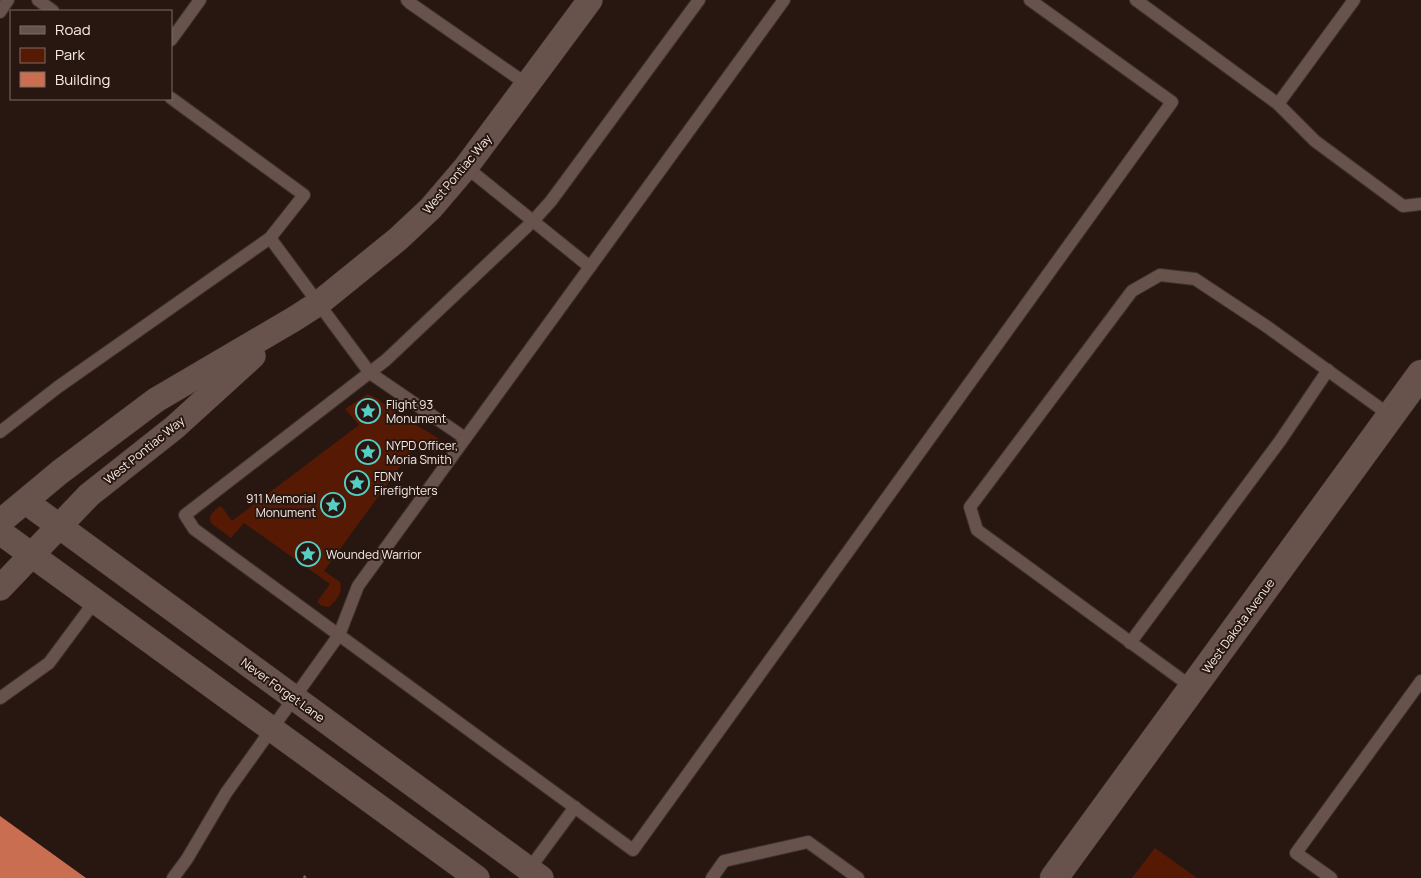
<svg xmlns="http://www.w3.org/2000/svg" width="1421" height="878" font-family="Manrope,sans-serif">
<rect width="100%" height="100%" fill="#281711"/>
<g fill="#561a04">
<path d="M368,394L376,398L391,409L439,439L441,446L435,453L418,442L324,571L340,582C343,593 337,600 329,607L322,606L317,602L330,584L244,523L231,538L211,523L210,516L217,508L221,506L232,521L359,425L345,409Z"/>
<polygon points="1155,848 1197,878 1132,878"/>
</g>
<polygon fill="#c96e50" points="0,816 86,878 0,878"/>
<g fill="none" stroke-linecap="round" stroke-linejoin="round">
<defs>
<g id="service">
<polyline points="38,0 53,11"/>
<polyline points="407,0 410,3 528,85"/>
<polyline points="699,0 551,201 533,221 386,360 185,515 194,529 633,850 1172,102 1030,0"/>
<polyline points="1136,0 1278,104 1354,0"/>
<polyline points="0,12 8,0"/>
<polyline points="171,40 200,0"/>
<polyline points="1278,104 1315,141 1403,206 1421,204"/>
<polyline points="466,167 590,267"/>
<polyline points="270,238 370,373 465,438"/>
<polyline points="0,432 58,387 270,238 304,195 171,98"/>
<polyline points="1130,643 1280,441 1328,370"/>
<polyline points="1193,688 977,530 970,507 1132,291 1160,275 1195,279 1266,326 1391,416"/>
<polyline points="0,698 49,663 95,601"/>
<polyline points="527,872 575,807"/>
<polyline points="173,878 187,859 226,793 339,635 358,586 784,0"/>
<polyline points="712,878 724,861 808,842 858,878"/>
<polyline points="1331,878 1296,853 1421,681"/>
</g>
<g id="minor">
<polyline points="26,502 541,878"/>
<polyline points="0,522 60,472 156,400 294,319 319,303 398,239 431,208 466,167 590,0"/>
<polyline points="0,532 477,878"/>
<polyline points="0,588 89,495 175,427 253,356"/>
</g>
<polyline id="tertiary" points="1054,878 1421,374"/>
</defs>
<use href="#service" stroke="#3e312f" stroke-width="14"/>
<use href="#minor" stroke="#3e312f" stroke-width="26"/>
<use href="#tertiary" stroke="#3e312f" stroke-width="29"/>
<polyline stroke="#6e5f5a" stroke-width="3" stroke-dasharray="2.5 4" stroke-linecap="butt" points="304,878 307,874"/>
<use href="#service" stroke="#67534c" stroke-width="12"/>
<use href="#minor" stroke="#67534c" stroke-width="25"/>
<use href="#tertiary" stroke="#67534c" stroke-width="28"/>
</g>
<defs>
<symbol id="sight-ring" viewBox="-11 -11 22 22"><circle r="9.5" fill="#281711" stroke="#55cec5" stroke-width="1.5"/><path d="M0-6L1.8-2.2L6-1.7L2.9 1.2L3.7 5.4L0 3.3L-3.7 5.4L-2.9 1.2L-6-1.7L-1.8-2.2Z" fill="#55cec5"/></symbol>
</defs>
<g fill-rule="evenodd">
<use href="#sight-ring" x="354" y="397" width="28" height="28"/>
<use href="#sight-ring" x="354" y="438" width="28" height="28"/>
<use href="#sight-ring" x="343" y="469" width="28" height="28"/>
<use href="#sight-ring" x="319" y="491" width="28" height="28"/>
<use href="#sight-ring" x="294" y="540" width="28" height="28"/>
</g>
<g text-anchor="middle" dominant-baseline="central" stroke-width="4" stroke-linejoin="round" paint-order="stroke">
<g font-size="12" fill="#f7ebe7" stroke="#281711">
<text transform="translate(457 174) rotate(-50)">West Pontiac Way</text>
<text transform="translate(144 450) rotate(-39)">West Pontiac Way</text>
<text transform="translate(1238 626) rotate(-54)">West Dakota Avenue</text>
<text transform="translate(283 690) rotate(36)">Never Forget Lane</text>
</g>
<g font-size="12" fill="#f7ebe7" stroke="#281711" text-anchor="start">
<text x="386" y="404">Flight 93<tspan x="386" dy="14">Monument</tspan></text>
<text x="386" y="445">NYPD Officer,<tspan x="386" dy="14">Moria Smith</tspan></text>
<text x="374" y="476">FDNY<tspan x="374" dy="14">Firefighters</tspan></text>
<text x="316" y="498" text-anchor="end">911 Memorial<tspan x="316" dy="14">Monument</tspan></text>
<text x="326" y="554">Wounded Warrior</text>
</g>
</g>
<rect x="10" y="10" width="162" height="90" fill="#281711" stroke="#7b6c67"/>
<rect x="20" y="26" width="25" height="8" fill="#67534c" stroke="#7b6c67"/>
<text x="55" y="35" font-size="15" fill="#f7ebe7">Road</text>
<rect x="20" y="48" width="25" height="15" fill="#561a04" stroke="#7b6c67"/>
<text x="55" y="60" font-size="15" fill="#f7ebe7">Park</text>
<rect x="20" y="72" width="25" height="15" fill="#c96e50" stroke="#7b6c67"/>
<text x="55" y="85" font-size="15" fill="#f7ebe7">Building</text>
</svg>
